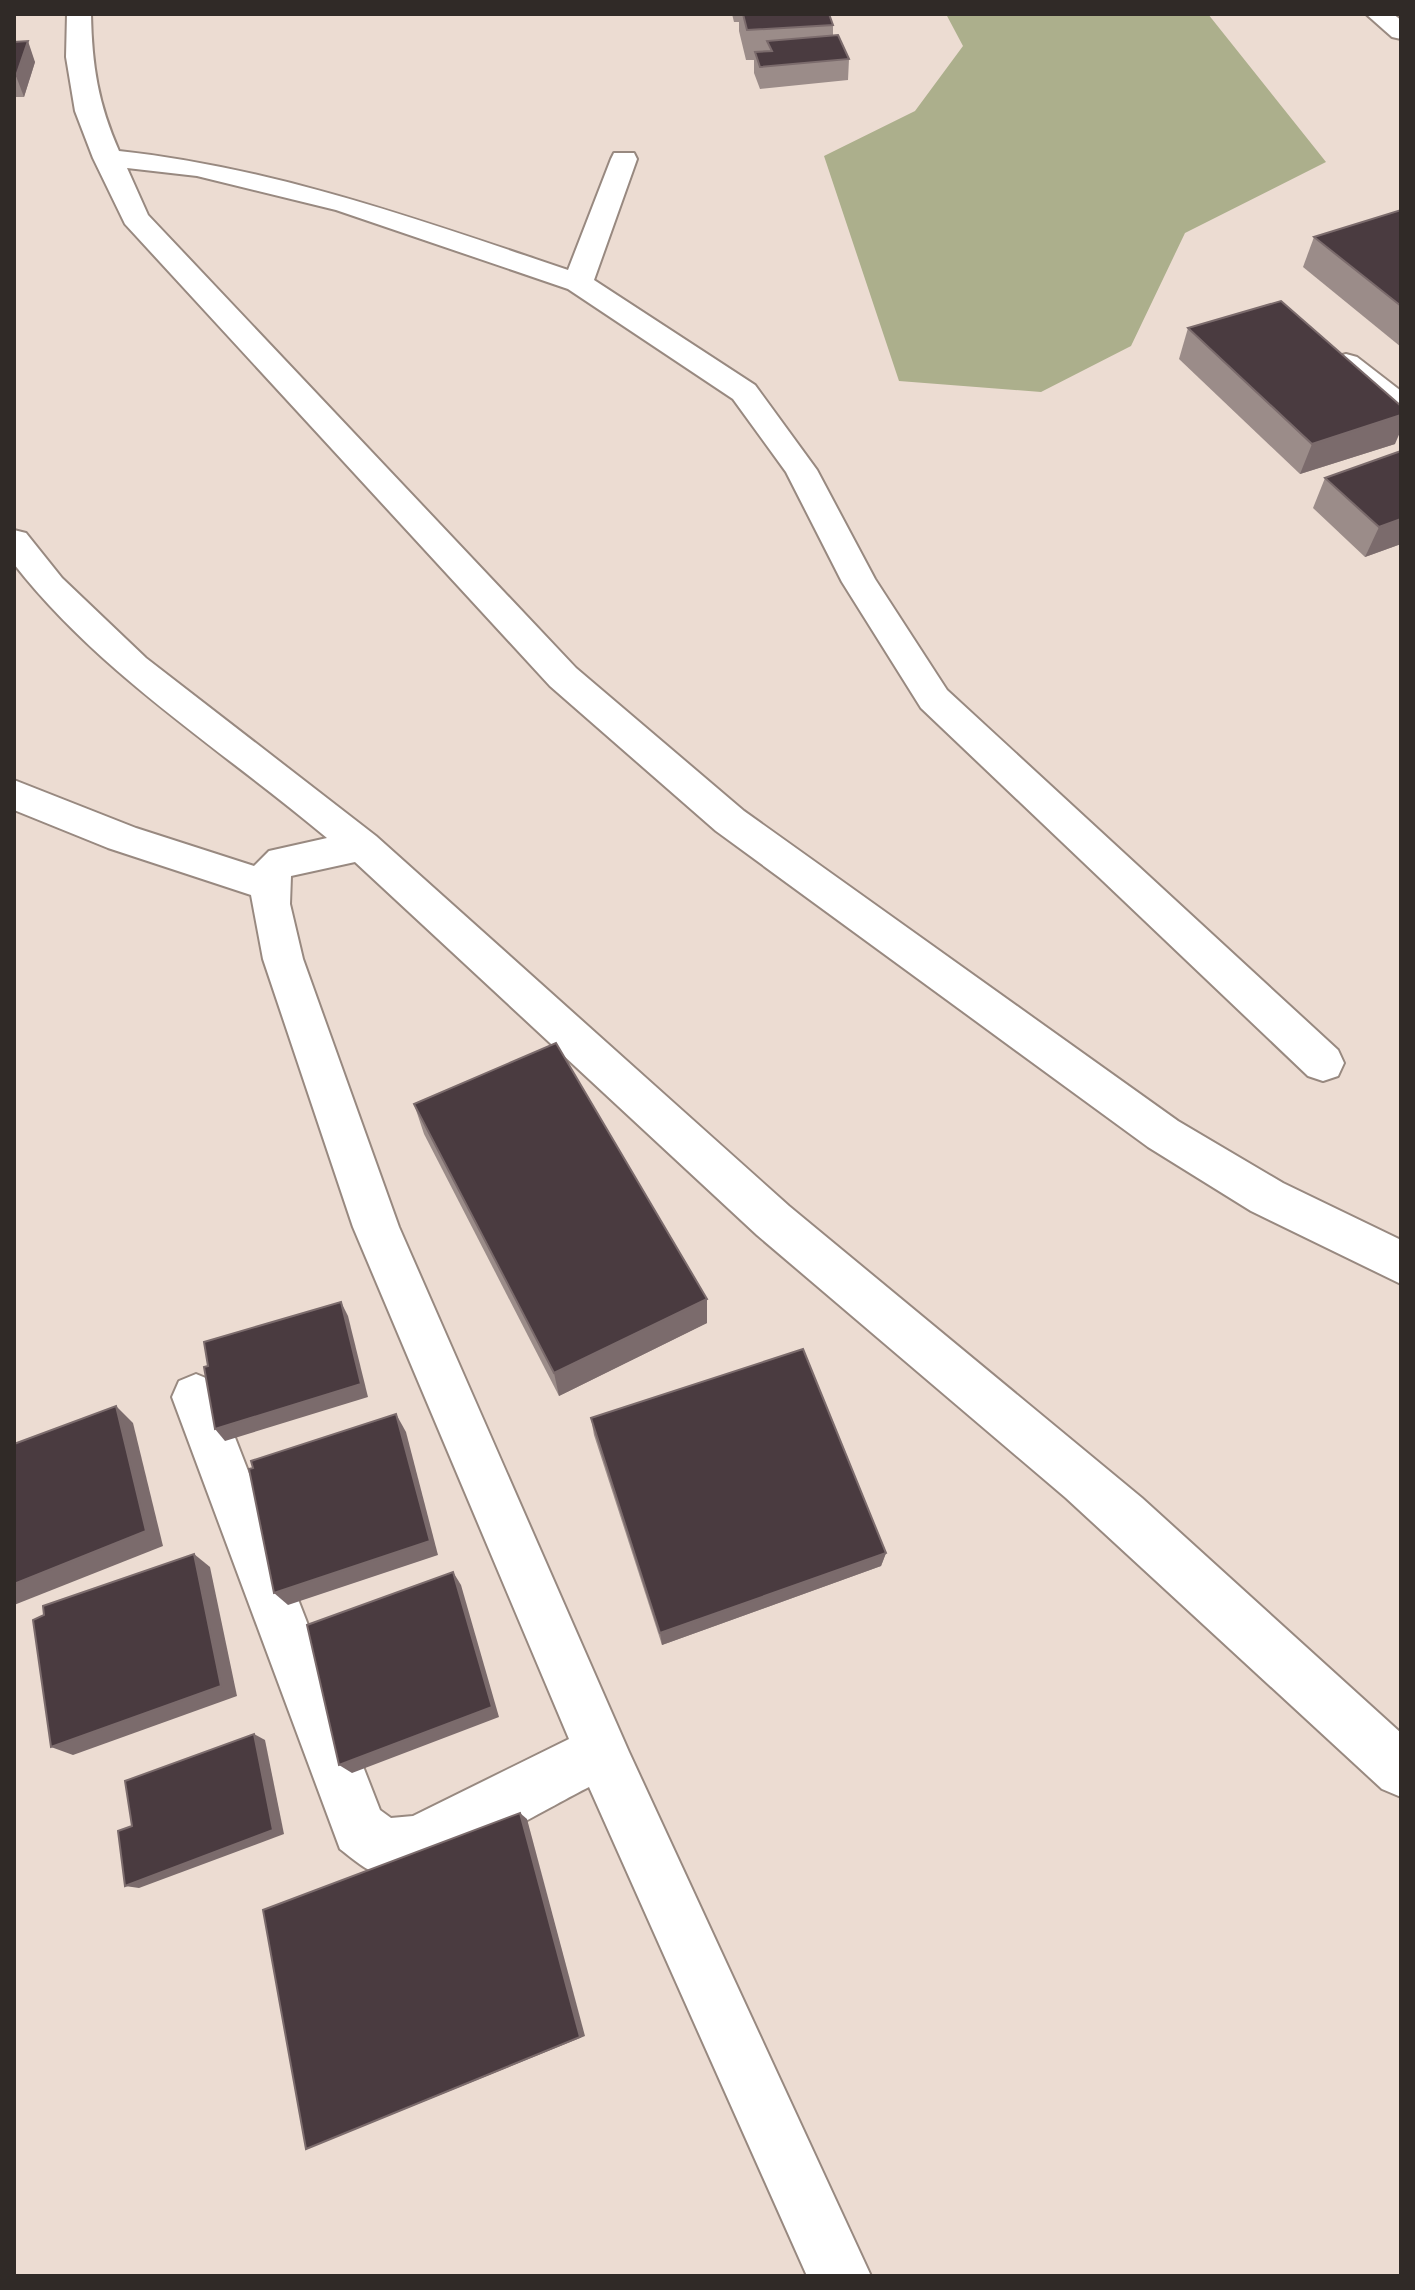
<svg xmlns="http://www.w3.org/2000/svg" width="1415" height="2290" font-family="'DejaVu Sans',sans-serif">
<rect width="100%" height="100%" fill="#ecdcd2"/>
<polygon fill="#acaf8c" points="946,14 1208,14 1326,162 1185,233 1131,346 1041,392 899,381 824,156 915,111 963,46"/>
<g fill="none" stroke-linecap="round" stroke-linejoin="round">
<defs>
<g id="minor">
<path d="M67,14H91C92,66 98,103 119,151C275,168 420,220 568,270L611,159L614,153H634L637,159L594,280L755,385L817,470L875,579L947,690L1338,1050L1344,1063L1338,1076L1323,1081L1308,1076L921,708L842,582L786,472L733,399L568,289L336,210L197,176L127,168L148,215L576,668L744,811L1178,1121L1283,1183L1401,1240V1284L1251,1211L1148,1147L716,831L550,686L125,224L93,158L75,111L66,57Z"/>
<polygon points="1366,14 1393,14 1401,20 1401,39 1392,37"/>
<polygon points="1346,354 1357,357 1401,391 1401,416 1390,413 1335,369 1331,363 1335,357"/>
<path d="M14,530L26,533L62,578L146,658L376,836L789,1206L1142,1498L1401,1733V1797L1382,1789L1066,1498L757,1235L355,862L291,876L290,904L303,959L399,1227L629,1752L871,2276H807L589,1787C547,1808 423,1883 382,1875C366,1871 353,1859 340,1849L172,1397L179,1381L196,1374L213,1381L380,1810L391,1818L413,1816L569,1739L353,1227L263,959L251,895L108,848L14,810V780L136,828L254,866L269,851L327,838C220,748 101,675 14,564Z"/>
</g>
</defs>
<use href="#minor" stroke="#988980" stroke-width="4"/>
<use href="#minor" fill="#fff" fill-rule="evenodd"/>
</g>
<g fill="#9b8c89">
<polygon points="732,14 829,14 833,25 833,35 849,59 848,80 760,89 754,73 754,60 746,60 739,31 739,22 734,22"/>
<polygon points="14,42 35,62 24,97 14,97"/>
<polygon points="1401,210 1401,347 1303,267 1314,237"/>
<polygon points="1188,328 1395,444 1300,474 1179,359"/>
<polygon points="1401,451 1401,544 1365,557 1313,508 1325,478"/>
<polygon points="414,1104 707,1299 707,1323 559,1396 424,1134"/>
<polygon points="591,1418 886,1553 881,1566 662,1645 594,1435"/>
</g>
<g fill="#7b6b6c">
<polygon points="28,41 35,62 24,97 16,76"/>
<polygon points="1401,415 1401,430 1395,444 1300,474 1312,444"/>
<polygon points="1401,519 1401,544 1365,557 1379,527"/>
<polygon points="707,1299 707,1323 559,1396 554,1373"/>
<polygon points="341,1302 348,1316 368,1397 225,1441 215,1429"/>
<polygon points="116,1406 133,1423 163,1546 14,1605 14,1584"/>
<polygon points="396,1414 406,1432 438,1555 288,1605 274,1593"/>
<polygon points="886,1553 881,1566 662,1645 660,1633"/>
<polygon points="194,1554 210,1567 237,1696 73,1755 51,1747"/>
<polygon points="453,1572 461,1585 499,1717 352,1773 339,1765"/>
<polygon points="254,1734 265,1740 284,1834 139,1888 125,1886"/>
<polygon points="520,1813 527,1819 585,2036 306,2149"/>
</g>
<g fill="#4a3b40" stroke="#7b6b6c" stroke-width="2">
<polygon points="743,14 829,14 833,25 747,30"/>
<polygon points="838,35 849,59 760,67 755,52 772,51 767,41"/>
<polygon points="28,41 16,76 14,76 14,42"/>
<polygon points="1401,210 1401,306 1314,237"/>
<polygon points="1281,301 1401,406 1401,415 1312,444 1188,328"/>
<polygon points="1401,451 1401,519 1379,527 1325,478"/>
<polygon points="556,1043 707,1299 554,1373 414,1104"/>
<polygon points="341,1302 361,1384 215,1429 204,1367 208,1366 204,1342"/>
<polygon points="803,1349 886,1553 660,1633 591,1418"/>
<polygon points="116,1406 146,1531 14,1584 14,1444"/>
<polygon points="396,1414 430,1541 274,1593 249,1469 253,1468 251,1461"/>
<polygon points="194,1554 221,1686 51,1747 33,1620 44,1615 43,1606"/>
<polygon points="453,1572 492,1707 339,1765 307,1625"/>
<polygon points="254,1734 273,1830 125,1886 118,1831 132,1826 125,1781"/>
<polygon points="520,1813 580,2037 306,2149 263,1910"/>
</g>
<rect width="1415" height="2290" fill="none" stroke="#302a27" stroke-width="32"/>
</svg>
